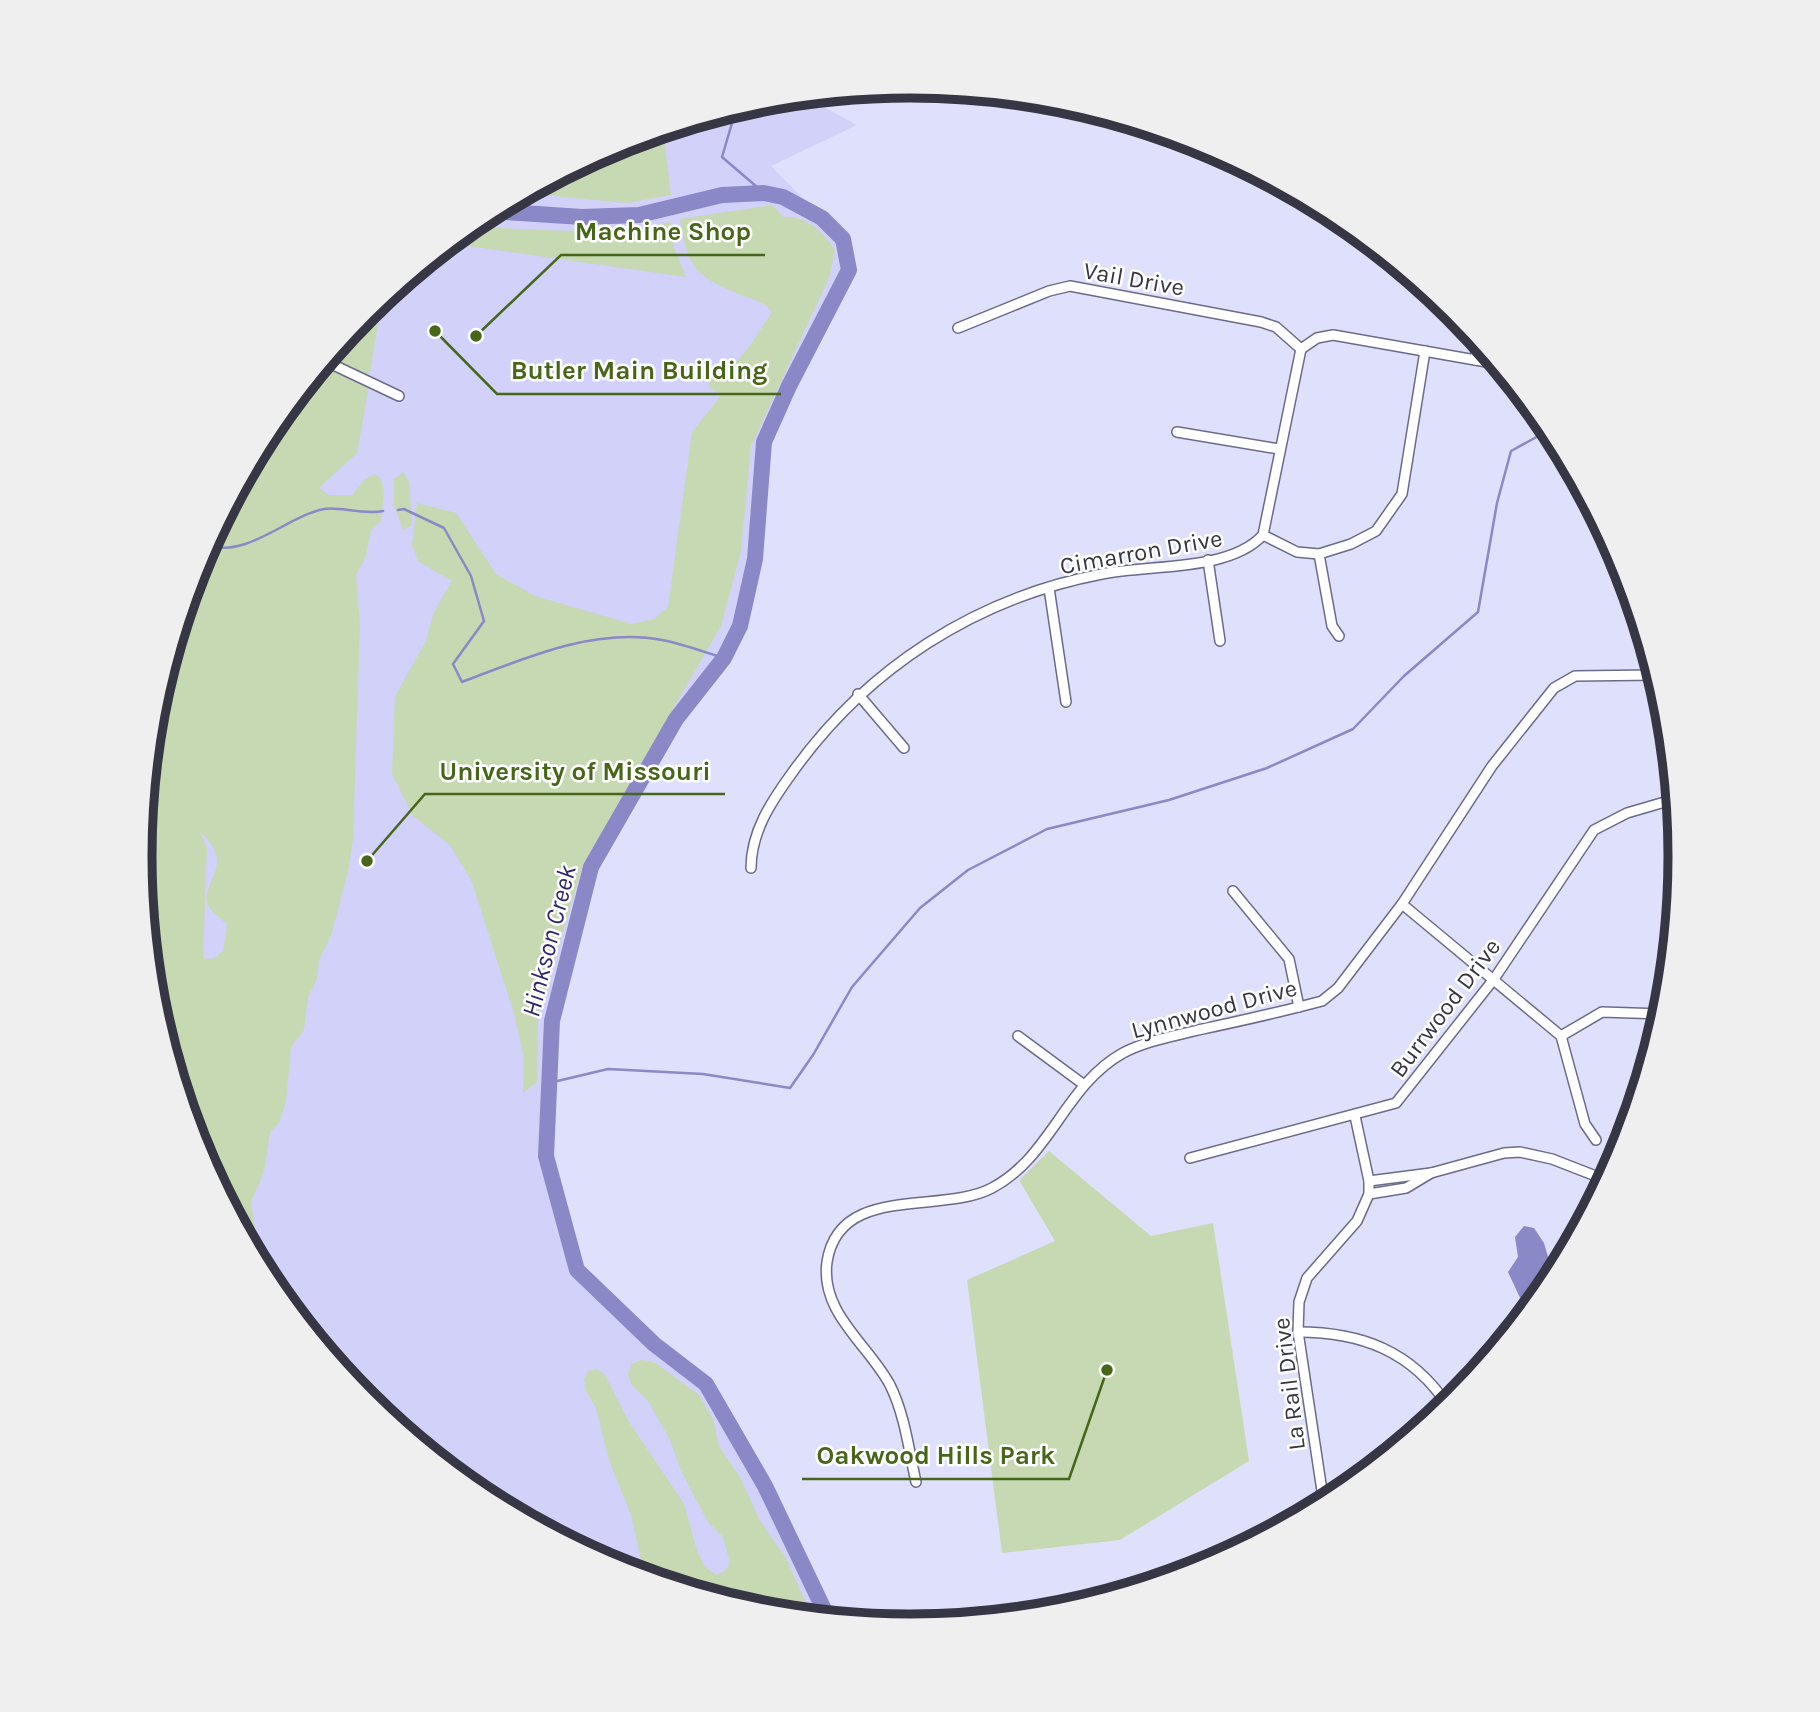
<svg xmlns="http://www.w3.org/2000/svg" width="1820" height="1712" font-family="Karla,sans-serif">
<rect width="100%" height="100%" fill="#dfe0fb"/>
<polygon fill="#d1d1fa" points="804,96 857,125 771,166 843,239 849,270 789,386 764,442 755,559 740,626 724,658 676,719 591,867 552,1021 546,1156 577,1270 706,1384 765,1486 827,1618 759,1611 615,1567 482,1496 365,1400 269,1284 198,1150 154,1006 140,856 155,705 199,561 270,428 366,311 482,215 616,144 760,100"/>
<g fill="#c6d9b2" fill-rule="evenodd">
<polygon points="663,130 671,195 626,203 524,193 616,144"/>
<path d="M772,205L783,217C806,215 823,232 835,250L829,278L751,446L741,551L721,626L583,864L538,1016L537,1082L523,1093L524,1059L515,1017L472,882L450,845L413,816L392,774L395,696L426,641L433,614L452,581L418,561L412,545L417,503L456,513L496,574L535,596L632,624L654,619L668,607L692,432L719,398V393L710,388L708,380C740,368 754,339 772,312C764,302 755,300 744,296C697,277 687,270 680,219Z"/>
<path d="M671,222L674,247L686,277L468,246L442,249L470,226C537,230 605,236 671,222Z"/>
<path d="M383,297L370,372L367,374L370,380L357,453L319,488L329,495H352L365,479L375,474L381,479L384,492L381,520L371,531L366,556L356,575L360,624L353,839L348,871L331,936L319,960L317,979L308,997L304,1030L291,1047L286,1102L279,1123L270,1132L264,1172L251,1202L258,1246L256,1258L198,1150L154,1006L140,856L155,705L199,561L270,428L366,311ZM200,832C238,865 199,883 208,905C213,915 221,917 227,925L223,951L213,959L203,958L207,849Z"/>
<polygon points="403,472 409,482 412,525 403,530 394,505 394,479"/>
<polygon points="1049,1151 1151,1236 1213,1223 1249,1461 1120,1540 1002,1553 967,1280 1055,1241 1019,1180"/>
<polygon points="641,1360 654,1362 699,1395 713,1419 719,1446 740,1477 760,1521 786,1558 812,1617 759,1611 645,1577 631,1515 609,1460 596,1408 586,1391 584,1379 588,1371 597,1369 605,1375 629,1422 684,1504 697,1551 705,1567 716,1575 725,1571 730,1563 723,1537 708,1522 681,1471 670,1440 648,1401 631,1384 628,1374 631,1364"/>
</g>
<polygon fill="#8a88c6" points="1524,1226 1534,1228 1544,1243 1554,1278 1527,1313 1508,1272 1518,1257 1515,1237"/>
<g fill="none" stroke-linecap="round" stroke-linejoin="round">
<g stroke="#8a88c6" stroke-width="2.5">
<polyline points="744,105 735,113 722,157 764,193"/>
<path d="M398,510L404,509L444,528L471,576L484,621L453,664L462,682C523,659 594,627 662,640C683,644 704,652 724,658"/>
<path d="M207,545C247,559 287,516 324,509C338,506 362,515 383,511"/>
<polyline points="549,1083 608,1069 703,1074 790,1088 813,1055 852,987 920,908 968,870 1047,829 1169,800 1267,768 1353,729 1404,676 1478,612 1497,503 1511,451 1551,429"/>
</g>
<polyline stroke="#8a88c6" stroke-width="16" points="491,211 582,217 639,215 722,195 764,193 783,197 822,218 843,239 849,270 789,386 764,442 755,559 740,626 724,658 676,719 591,867 552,1021 546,1156 577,1270 654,1344 706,1384 765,1486 828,1618"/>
<defs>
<g id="street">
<polyline points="958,328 1049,291 1070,286 1261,322 1276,327 1301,349"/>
<polyline points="1301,349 1317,338 1333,335 1498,364"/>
<polyline points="1475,360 1478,340"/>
<polyline points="325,361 399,396"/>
<polyline points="1177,432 1279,449"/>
<polyline points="1263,535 1297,552 1319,554 1351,544 1376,531 1402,494 1425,351"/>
<polyline points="1319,554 1332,626 1339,636"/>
<polyline points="1208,560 1220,641"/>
<polyline points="1049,588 1066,702"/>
<polyline points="858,694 904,748"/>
<path d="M751,868C751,832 771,802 792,773C866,669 975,598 1102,574C1150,564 1229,572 1263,535L1301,349"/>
<polyline points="1233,891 1289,959 1299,1007"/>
<polyline points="1402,904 1561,1036 1585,1124 1596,1140"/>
<polyline points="1018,1036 1083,1084"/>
<polyline points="1561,1036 1602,1012 1663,1014"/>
<polyline points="1190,1158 1396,1103 1494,979 1594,830 1627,813 1675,799"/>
<polyline points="1369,1181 1431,1173 1504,1153 1520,1152 1552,1159 1606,1180"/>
<polyline points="1369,1194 1406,1188 1431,1173"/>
<path d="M1298,1332C1361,1332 1412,1351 1448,1406"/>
<path d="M916,1482C909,1451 905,1415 890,1385C868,1344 820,1313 827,1262C839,1183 941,1215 992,1188C1051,1157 1065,1085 1123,1053C1145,1041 1174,1036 1198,1030C1240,1021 1281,1012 1322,1001L1338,988L1402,904L1492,766L1554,688L1575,676L1656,675"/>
<polyline points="1324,1504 1298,1332 1299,1302 1307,1278 1357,1221 1369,1194 1369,1181 1355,1116"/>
</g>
</defs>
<use href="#street" stroke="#6b6b89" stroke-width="12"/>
<use href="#street" stroke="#fff" stroke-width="9"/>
</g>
<g text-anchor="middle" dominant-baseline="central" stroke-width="5" stroke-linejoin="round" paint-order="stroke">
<g font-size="24" fill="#363644" stroke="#fff">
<text transform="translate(1134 279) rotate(10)">Vail Drive</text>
<text transform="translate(1141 552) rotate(-10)">Cimarron Drive</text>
<text transform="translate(1445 1008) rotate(-53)">Burrwood Drive</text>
<text transform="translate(1214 1009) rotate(-15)">Lynnwood Drive</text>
<text transform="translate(1289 1384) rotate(-97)">La Rail Drive</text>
</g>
<g font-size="26" font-style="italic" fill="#322670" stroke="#fff">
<text transform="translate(549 941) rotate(-76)">Hinkson Creek</text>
</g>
</g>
<path d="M0 0H1820V1712H0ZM152 856a758 758 0 1 1 1516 0a758 758 0 1 1-1516 0Z" fill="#efeff0" fill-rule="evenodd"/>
<path fill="none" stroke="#363644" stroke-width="9" d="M152 856a758 758 0 1 1 1516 0a758 758 0 1 1-1516 0Z"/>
<path fill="none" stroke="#48661a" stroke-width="2.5" d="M476 336L561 255H765M435 331L497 394H781M367 861L425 794H725M1107 1370L1069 1479H802"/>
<g fill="#48661a" stroke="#fff" stroke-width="2.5">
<circle cx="476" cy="336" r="7"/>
<circle cx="435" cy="331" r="7"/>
<circle cx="367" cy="861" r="7"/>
<circle cx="1107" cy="1370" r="7"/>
</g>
<g font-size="26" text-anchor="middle" font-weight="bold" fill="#48661a" stroke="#fff" stroke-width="5" stroke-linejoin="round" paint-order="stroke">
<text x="663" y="240">Machine Shop</text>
<text x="639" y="379">Butler Main Building</text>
<text x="575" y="780">University of Missouri</text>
<text x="936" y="1464">Oakwood Hills Park</text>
</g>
</svg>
